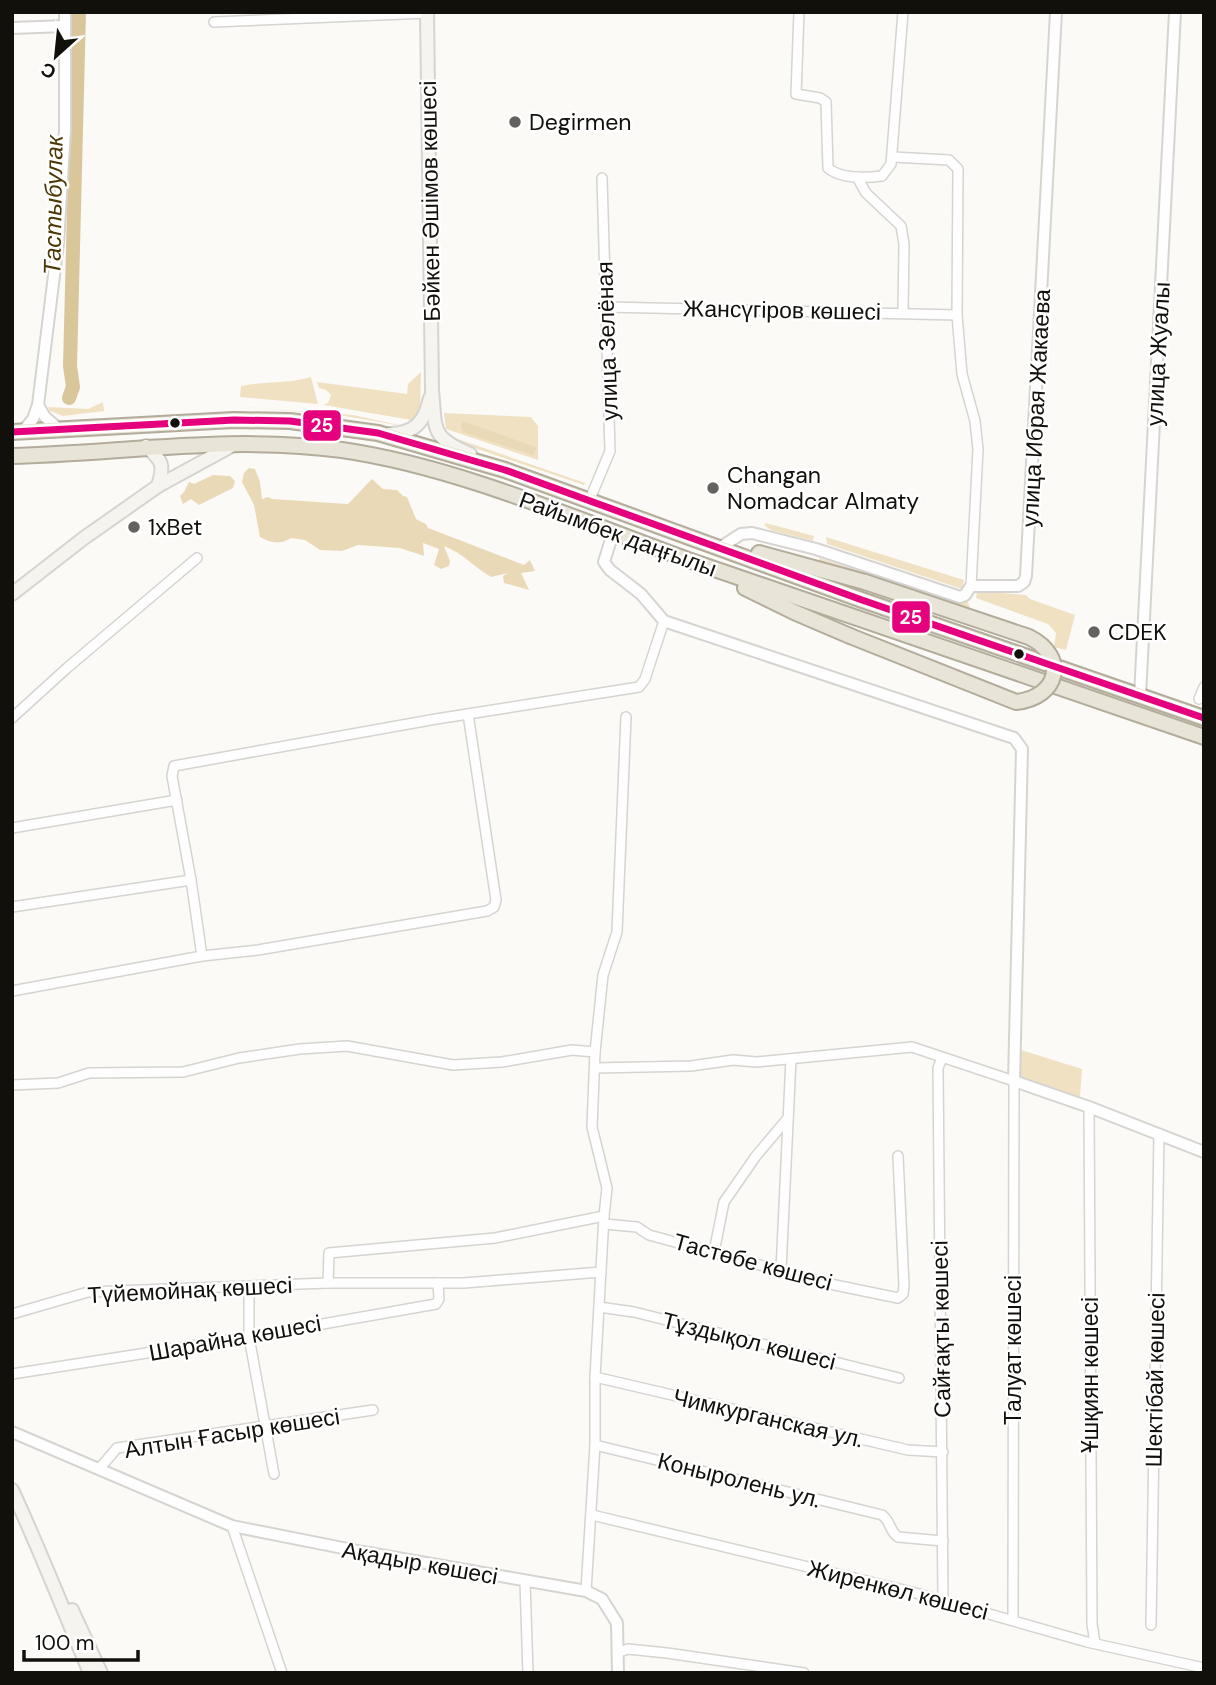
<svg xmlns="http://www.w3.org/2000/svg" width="1216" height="1685" font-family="'DM Sans',sans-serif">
<rect width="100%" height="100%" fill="#fcfaf7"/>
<g fill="#f0e1c3">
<polygon points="421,372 420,412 411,420 324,405 328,403 331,395 326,390 319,388 317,382 407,394 408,384"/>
<path d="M311,377L318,404L240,397L241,386C265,381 288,384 311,377Z"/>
<polygon points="103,402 104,411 63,416 50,411 48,407 88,409"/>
<polygon points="241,407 353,415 408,427 339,415"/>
<polygon points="444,413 531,417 538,426 538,460 446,429"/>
<polygon points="443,434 585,483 584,485 451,440"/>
<polygon points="766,523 814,536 813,541 771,530 764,525"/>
<polygon points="826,537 964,580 962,589 827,544"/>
<polygon points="819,558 958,602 967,600 970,608 819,561"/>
<polygon points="977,591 1026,595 1030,599 1075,615 1066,650 1054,647 1056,633 1048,624 976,598"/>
<polygon points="1021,1050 1082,1069 1080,1097 1019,1076"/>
</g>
<g fill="#ead9b7">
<polygon points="463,421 527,444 537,448 533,455 463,432 461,427"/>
<path d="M249,468L255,469L260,482L262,499L268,497L272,499L348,504L372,479L383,489L397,490L403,496L407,497L416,519L426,524L428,528L524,565L530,560L535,571L521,573L529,590L504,583L503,576L508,573L491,577C474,567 463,553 444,546L450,561L449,566L441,569L434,565L439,549L423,543L424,556L400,548L358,545L342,551L320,550L305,540L291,538C280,545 271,543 260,537L254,505L242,482L244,473Z"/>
<polygon points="213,475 230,476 235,481 233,488 199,505 191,499 183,504 180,496 184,492 189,482 194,484"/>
</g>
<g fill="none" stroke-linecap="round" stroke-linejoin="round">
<polyline stroke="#dac69b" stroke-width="14" points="69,398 73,387 70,366 79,12"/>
<defs>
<g id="minor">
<path d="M799,12L796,94L820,98L826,102L828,168C841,179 865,178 882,176L891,164L903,12"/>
<polyline points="214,22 427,13"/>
<polyline points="893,157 949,160 958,169 957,315 962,374 975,421 978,449 971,586"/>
<polyline points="857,177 866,193 901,226 904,244 903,313"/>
<polyline points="606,307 957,315"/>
<polyline points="590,499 610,451 602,178"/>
<polyline points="1199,699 1204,687"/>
<polyline points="12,718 67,668 197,558"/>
<polyline points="12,828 177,800"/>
<polyline points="12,907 191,880"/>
<polyline points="202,956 191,880 172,776 174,766 436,719 639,687 645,679 664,621"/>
<polyline points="12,991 202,956 258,950 487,911 494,907 496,900 468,714"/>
<polyline points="942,1058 938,1068 943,1601"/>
<polyline points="595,1068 691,1066 733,1060 757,1062 912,1047 1014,1081 1013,1620"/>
<polyline points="12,1085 58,1083 89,1073 183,1072 239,1058 300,1049 347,1046 453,1065 502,1062 572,1050 595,1052"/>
<polyline points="1089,1107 1092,1624 1095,1643"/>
<polyline points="604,1224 637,1227 649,1235 830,1284 898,1298 903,1294 904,1286 898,1156"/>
<polyline points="714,1252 724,1202 756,1156 788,1118"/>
<polyline points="781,1270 791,1059"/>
<polyline points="328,1283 329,1253 495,1238 604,1216"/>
<polyline points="249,1286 249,1337 274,1474"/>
<polyline points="599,1307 634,1312 899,1378"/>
<polyline points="12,1314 88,1292 328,1283 464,1283 601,1272"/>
<polyline points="12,1374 249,1337 436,1304 439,1299 438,1283"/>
<polyline points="595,1377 908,1450 943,1452"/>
<path d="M595,1445L882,1515C891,1521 889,1531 898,1537L943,1541"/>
<polyline points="99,1469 117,1448 373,1410"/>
<polyline points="592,1515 912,1592 1087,1642 1204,1668"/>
<polyline points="232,1526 282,1673"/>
<polyline points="525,1582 528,1673"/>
<polyline points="586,1591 595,1445 595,1377 604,1216 607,1188 592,1127 595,1052 603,975 617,932 626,717"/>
<polyline points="1151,1625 1159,1134"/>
<polyline points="619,1652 628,1649 667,1653 804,1673"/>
</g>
<g id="tertiary">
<polyline points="12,28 65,26"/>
<polyline points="38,405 45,417 59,429"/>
<polyline points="23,431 33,419 38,405 58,243 65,130 65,12"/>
<polyline points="613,533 604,562 610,570 641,594 664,621 1014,738 1022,749 1014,1081 1089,1107 1204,1152"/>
<polyline points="724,545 741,534 752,533 816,549 960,597 965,595 971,586 1018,586 1024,582 1026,576 1056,12"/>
<polyline points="1140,696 1175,12"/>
<polyline points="12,1432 232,1526 363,1552 586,1591 602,1599 617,1623 618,1673"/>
</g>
<g id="secondary">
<path d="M427,12L432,390C436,430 430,437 470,454"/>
<path d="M389,434C414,434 425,422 430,398"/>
<path d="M146,446C162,461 165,464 158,486"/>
<polyline points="12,594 84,538 158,486 233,445"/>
<path d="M12,1490C40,1550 64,1612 90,1673"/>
<polyline points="72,1610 101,1673"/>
</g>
<g id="trunk">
<polyline points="12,432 234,420 290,421 378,433 505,470 862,600 1204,718"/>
<path d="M12,456C123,453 231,435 342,450C459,467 580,521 691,561C862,621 1033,679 1204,737"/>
<polyline points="759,553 865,582"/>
<polyline points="745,588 794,612 850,636"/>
</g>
</defs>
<use href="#minor" stroke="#d6d4d0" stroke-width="12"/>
<use href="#tertiary" stroke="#d6d4d0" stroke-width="14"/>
<use href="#secondary" stroke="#d6d4d0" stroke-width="16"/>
<use href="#trunk" stroke="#b3ac9b" stroke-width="18"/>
<use href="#minor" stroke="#fffefe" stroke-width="9"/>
<use href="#tertiary" stroke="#fffefe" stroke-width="10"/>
<use href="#secondary" stroke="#f6f4ef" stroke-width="12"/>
<use href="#trunk" stroke="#e8e4d8" stroke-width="14"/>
<defs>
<path id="trunk-bridge" d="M850,636L1016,702C1058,698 1069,657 1029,637L865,582"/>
</defs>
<use href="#trunk-bridge" stroke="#b3ac9b" stroke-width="18" stroke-linecap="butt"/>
<use href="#trunk-bridge" stroke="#e8e4d8" stroke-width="14"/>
<defs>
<polyline id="bus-1" points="12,432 234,420 290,421 378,433 505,470 862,600 1204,718"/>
</defs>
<use href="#bus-1" stroke="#fff" stroke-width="12"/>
<use href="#bus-1" stroke="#e5007d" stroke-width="7"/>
</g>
<g fill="#64625e" stroke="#fff" stroke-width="2.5">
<circle cx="515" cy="122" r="7"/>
<circle cx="713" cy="488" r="7"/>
<circle cx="134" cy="527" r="7"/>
<circle cx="1094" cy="632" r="7"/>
</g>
<g fill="#12100b" stroke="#fff" stroke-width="2.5">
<circle cx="175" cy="423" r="6"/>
<circle cx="1019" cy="654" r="6"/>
</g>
<g text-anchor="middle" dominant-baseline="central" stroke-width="5" stroke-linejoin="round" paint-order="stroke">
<g font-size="23" fill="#12100b" stroke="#fff" text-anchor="start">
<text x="529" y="122">Degirmen</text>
<text x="727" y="475">Changan<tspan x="727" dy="26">Nomadcar Almaty</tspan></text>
<text x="148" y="527">1xBet</text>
<text x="1108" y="632">CDEK</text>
</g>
<g font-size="23" fill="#12100b" stroke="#fff">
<text transform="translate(430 201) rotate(-91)">Бәйкен Әшімов көшесі</text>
<text transform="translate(782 310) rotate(1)">Жансүгіров көшесі</text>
<text transform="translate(607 341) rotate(-92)">улица Зелёная</text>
<text transform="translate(1158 354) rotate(-87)">улица Жуалы</text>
<text transform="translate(1036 408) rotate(-87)">улица Ибрая Жакаева</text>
<text transform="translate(618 534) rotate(20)">Райымбек даңғылы</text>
<text transform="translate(753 1262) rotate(15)">Тастөбе көшесі</text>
<text transform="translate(190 1290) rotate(-3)">Түйемойнақ көшесі</text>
<text transform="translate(941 1329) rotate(-91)">Сайғақты көшесі</text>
<text transform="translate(235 1338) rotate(-10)">Шарайна көшесі</text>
<text transform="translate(749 1341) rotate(14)">Тұздықол көшесі</text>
<text transform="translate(1013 1350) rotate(-90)">Талуат көшесі</text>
<text transform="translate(1090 1375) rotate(-90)">Ұшқиян көшесі</text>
<text transform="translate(1155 1380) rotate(-89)">Шектібай көшесі</text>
<text transform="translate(768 1418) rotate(13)">Чимкурганская ул.</text>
<text transform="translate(232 1433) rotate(-9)">Алтын Ғасыр көшесі</text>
<text transform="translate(739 1480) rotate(14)">Коныролень ул.</text>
<text transform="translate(420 1563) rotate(10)">Ақадыр көшесі</text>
<text transform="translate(898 1590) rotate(14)">Жиренкөл көшесі</text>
</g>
<g font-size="24" font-style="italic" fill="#4c3806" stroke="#fff">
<text transform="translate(53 205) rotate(-89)">Тастыбулак</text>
</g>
</g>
<g stroke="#fff" stroke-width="2.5">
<rect x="302" y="409" width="40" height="33" rx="7" fill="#e5007d"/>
<rect x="891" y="600" width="40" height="34" rx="7" fill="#e5007d"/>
</g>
<g font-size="19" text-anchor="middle" font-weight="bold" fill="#fff">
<text x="322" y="432">25</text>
<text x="911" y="624">25</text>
</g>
<rect width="1216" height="1685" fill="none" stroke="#12100b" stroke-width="28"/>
<g transform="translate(56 56) rotate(207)" stroke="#ffffff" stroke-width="5" paint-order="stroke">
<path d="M0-5L12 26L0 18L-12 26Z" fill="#12100b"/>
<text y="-10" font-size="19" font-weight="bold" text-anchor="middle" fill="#12100b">С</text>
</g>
<path d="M24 1650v10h114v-10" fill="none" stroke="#12100b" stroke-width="3.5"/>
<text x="35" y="1650" font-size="21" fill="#12100b" stroke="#ffffff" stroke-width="5" paint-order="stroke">100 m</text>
</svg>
